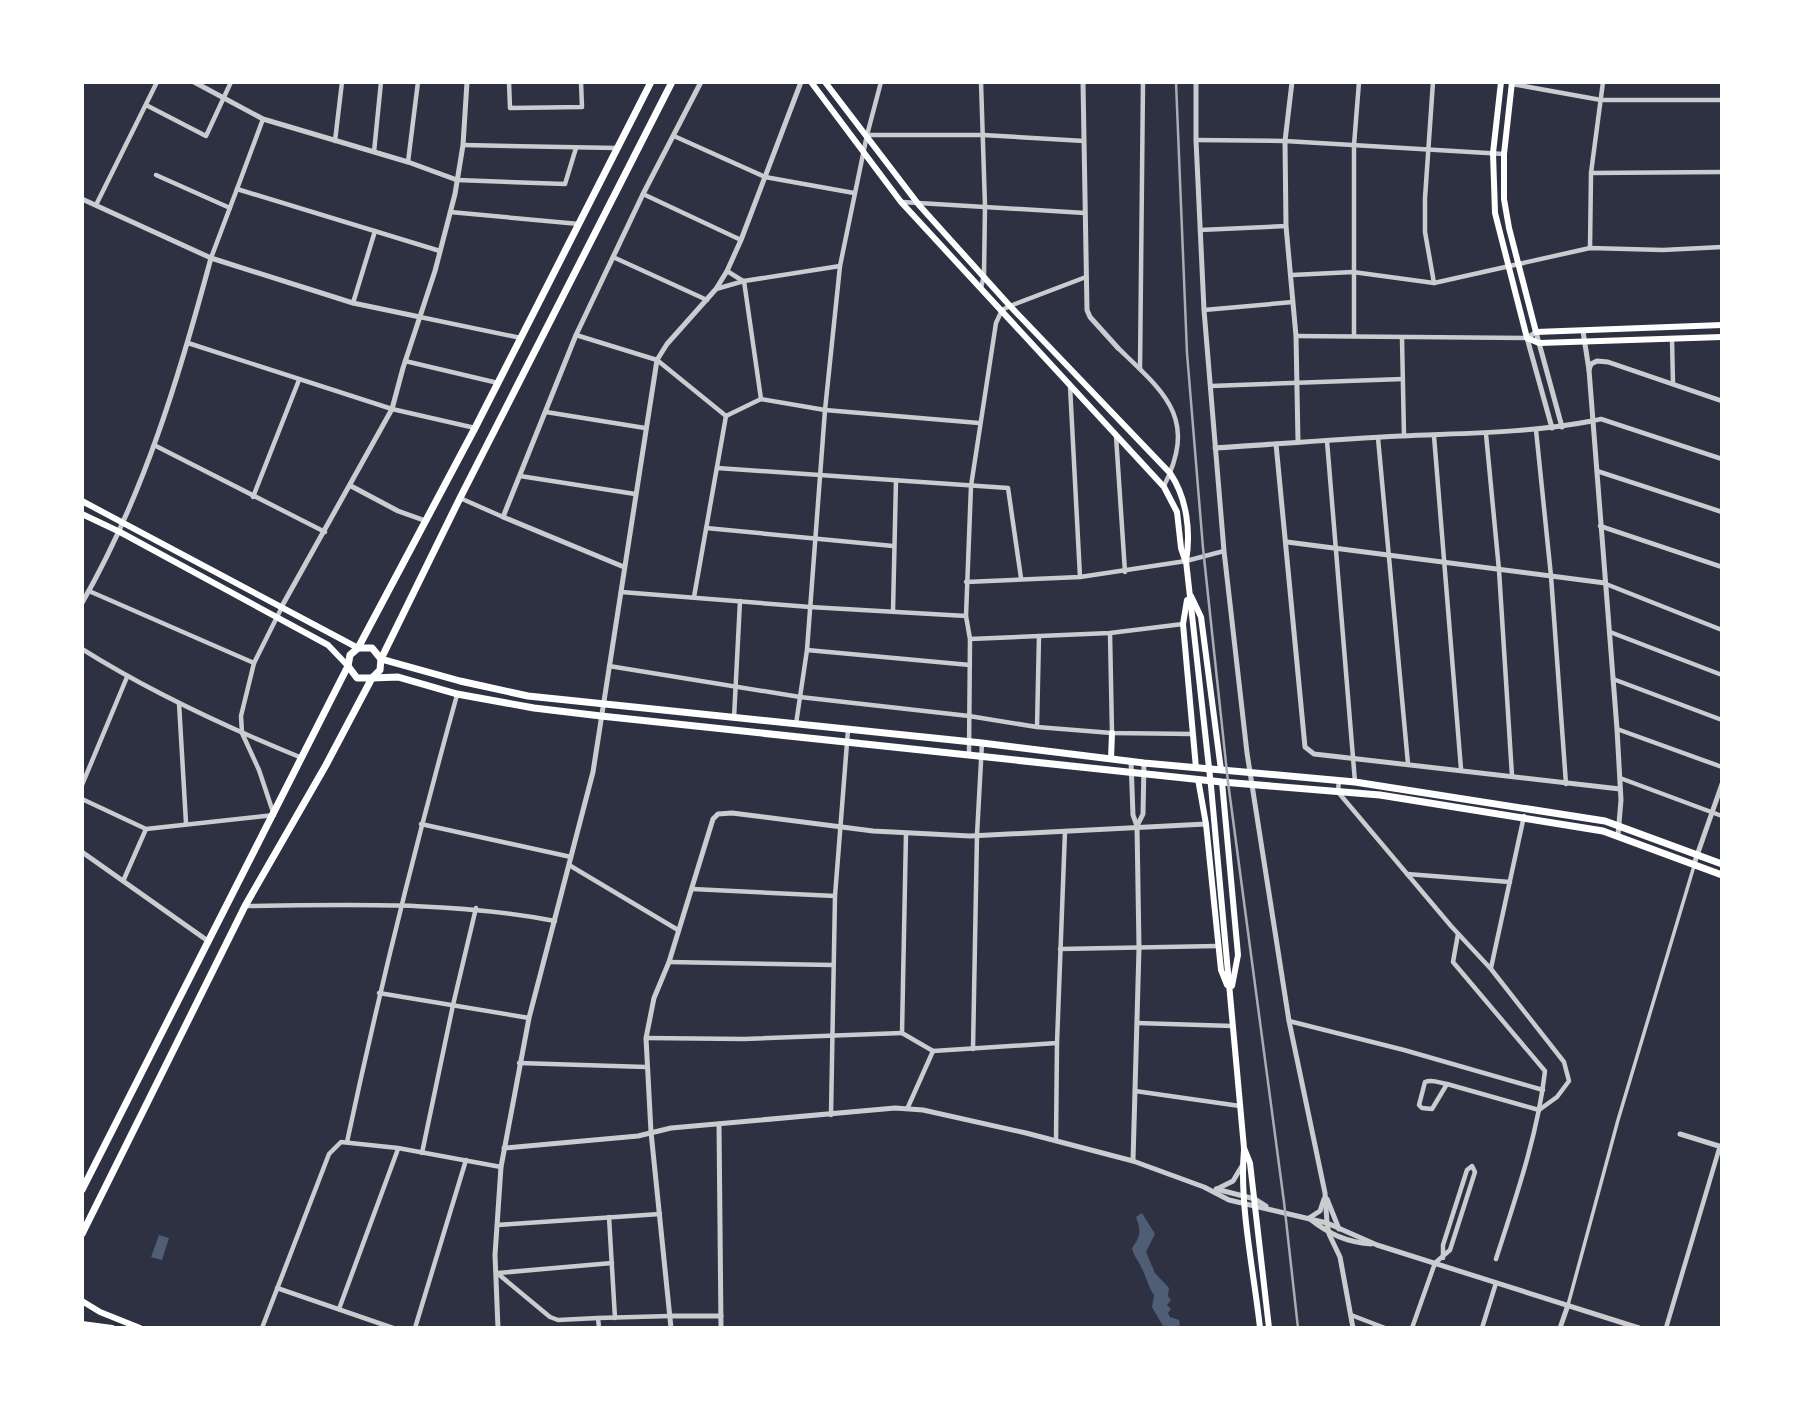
<svg xmlns="http://www.w3.org/2000/svg" width="1804" height="1410" font-family="'Libre Baskerville',serif">
<rect width="100%" height="100%" fill="#2d3142"/>
<g fill="#4f5d75">
<path d="M1142,1213L1155,1234L1146,1252L1155,1273L1169,1288L1168,1296L1171,1300L1167,1305L1171,1309L1168,1313L1170,1317L1179,1320L1180,1325L1176,1328L1163,1326L1152,1307L1154,1295C1148,1287 1147,1278 1142,1269C1139,1261 1134,1257 1132,1248C1141,1236 1141,1230 1136,1217Z"/>
<polygon points="159,1235 169,1238 162,1260 151,1257"/>
</g>
<g fill="none" stroke-linecap="round" stroke-linejoin="round">
<polyline stroke="#caccd0" stroke-width="3.5" points="1568,1305 1618,1120 1694,866"/>
<g stroke="#caccd0" stroke-width="4.5">
<polyline points="509,82 510,108 582,107 581,82"/>
<polyline points="981,82 985,206 984,275 981,288"/>
<polyline points="1433,82 1425,198 1425,232 1434,283"/>
<polyline points="1512,84 1601,100 1722,100"/>
<polyline points="146,105 206,136 231,82"/>
<polyline points="263,119 237,189 440,251"/>
<polyline points="867,135 881,82"/>
<polyline points="674,136 765,177 854,193"/>
<polyline points="1196,140 1285,141 1504,154"/>
<polyline points="335,141 342,82"/>
<polyline points="463,145 616,148"/>
<polyline points="374,152 381,82"/>
<polyline points="408,162 418,82"/>
<polyline points="1591,173 1722,172"/>
<polyline points="156,175 230,208"/>
<polyline points="457,180 565,184 576,148"/>
<polyline points="643,194 741,240"/>
<polyline points="902,202 1085,213"/>
<polyline points="96,205 157,82"/>
<polyline points="450,212 579,224"/>
<polyline points="1200,230 1286,226"/>
<polyline points="1590,248 1591,173 1603,82"/>
<polyline points="613,257 707,300"/>
<polyline points="211,258 237,189"/>
<polyline points="727,271 743,281"/>
<polyline points="1292,275 1353,272 1434,283 1590,248 1663,250 1722,247"/>
<polyline points="744,281 761,399"/>
<polyline points="716,289 744,281 840,266"/>
<polyline points="353,303 375,231"/>
<polyline points="1204,310 1293,302"/>
<polyline points="420,317 521,338"/>
<polyline points="576,335 657,360 726,416"/>
<polyline points="1296,336 1527,338"/>
<polyline points="1354,336 1354,145 1359,82"/>
<polyline points="1402,338 1404,436"/>
<polyline points="1672,339 1673,384"/>
<polyline points="188,343 392,409 475,428"/>
<path d="M1118,348C1165,393 1198,418 1164,486"/>
<polyline points="405,361 498,383"/>
<polyline points="1140,369 1143,82"/>
<polyline points="1070,386 1080,577"/>
<polyline points="1211,386 1403,379"/>
<polyline points="546,412 645,428"/>
<polyline points="726,416 761,399 825,410 979,423"/>
<polyline points="1592,421 1601,419 1722,459"/>
<polyline points="1536,430 1551,576 1566,784"/>
<polyline points="1486,434 1499,570 1512,776"/>
<polyline points="1116,436 1125,572"/>
<polyline points="1434,436 1461,769"/>
<polyline points="1378,438 1408,764"/>
<polyline points="1327,441 1355,782"/>
<polyline points="154,445 325,532"/>
<polyline points="717,468 1008,488 1021,578"/>
<polyline points="1597,471 1722,512"/>
<polyline points="520,476 635,494"/>
<polyline points="253,497 299,380"/>
<polyline points="460,498 503,517"/>
<polyline points="1600,526 1722,567"/>
<polyline points="706,528 893,546"/>
<polyline points="966,582 1080,577 1186,561 1224,551"/>
<polyline points="1606,584 1722,630"/>
<polyline points="89,591 254,663"/>
<polyline points="621,592 810,607 966,616"/>
<polyline points="694,597 726,416"/>
<polyline points="893,611 896,480"/>
<polyline points="1610,632 1722,675"/>
<polyline points="1110,633 1112,733"/>
<polyline points="970,639 1110,633 1183,624"/>
<path d="M82,649C152,693 226,727 302,758"/>
<polyline points="807,650 970,665"/>
<polyline points="609,666 800,697 969,716 1037,727 1112,733 1193,734"/>
<polyline points="1613,679 1722,720"/>
<polyline points="179,703 186,823"/>
<polyline points="734,718 740,601"/>
<polyline points="796,724 807,650 825,410 840,266 867,135 983,135 1084,141"/>
<polyline points="1037,727 1039,636"/>
<polyline points="1617,729 1722,767"/>
<polyline points="969,754 970,639 966,616 971,486 996,323 1002,310 1010,306 1086,277"/>
<polyline points="1620,778 1722,816"/>
<polyline points="1339,780 1338,792 1451,926 1491,969 1564,1062 1569,1081 1557,1097 1539,1110"/>
<polyline points="82,785 127,677"/>
<polyline points="82,799 146,829 274,815 259,770 242,733 241,716 254,663 282,607"/>
<polyline points="421,824 571,857"/>
<polyline points="906,833 902,1033 933,1051"/>
<polyline points="569,865 678,930"/>
<polyline points="1407,874 1510,882"/>
<polyline points="124,879 146,829"/>
<polyline points="692,889 835,896"/>
<path d="M245,906C352,905 449,901 555,921"/>
<path d="M1458,934L1453,962L1545,1071C1538,1134 1515,1200 1496,1259"/>
<polyline points="1060,949 1217,946"/>
<polyline points="669,962 833,965"/>
<polyline points="1491,968 1524,816"/>
<polyline points="379,993 529,1018"/>
<polyline points="1289,1021 1404,1050 1543,1090"/>
<polyline points="1137,1023 1233,1026"/>
<polyline points="646,1038 744,1039 902,1033"/>
<polyline points="973,1049 977,835 982,743"/>
<polyline points="519,1063 646,1067"/>
<path d="M1447,1084L1432,1109L1422,1108L1419,1105L1425,1082C1432,1079 1440,1083 1447,1084L1539,1110"/>
<polyline points="1135,1091 1240,1106"/>
<polyline points="908,1107 933,1051 1057,1043"/>
<polyline points="831,1115 835,896 848,730"/>
<polyline points="1056,1141 1057,1043 1065,831"/>
<path d="M347,1142C379,992 416,843 457,695"/>
<polyline points="422,1153 453,1005 476,908"/>
<polyline points="609,1217 615,1318"/>
<polyline points="497,1225 660,1214"/>
<polyline points="497,1273 550,1317 558,1320 598,1318"/>
<polyline points="498,1273 612,1263"/>
<polyline points="277,1288 393,1328"/>
<polyline points="339,1309 398,1149"/>
<polyline points="1351,1315 1385,1328"/>
<polyline points="262,1328 329,1154 341,1142 398,1148 501,1167"/>
<polyline points="415,1328 466,1160"/>
<polyline points="599,1328 598,1318 670,1316"/>
<polyline points="1412,1328 1435,1263 1450,1250 1475,1172 1472,1166 1467,1170 1443,1245 1443,1258"/>
<polyline points="1482,1328 1496,1283"/>
<polyline points="1666,1328 1720,1146"/>
</g>
<g stroke="#caccd0" stroke-width="5">
<polyline points="194,82 263,119 408,162 457,180"/>
<polyline points="1083,82 1087,310 1090,317 1118,348"/>
<polyline points="1196,82 1196,140 1204,310 1224,551 1247,753 1289,1021 1325,1193 1327,1223 1329,1234 1340,1257 1353,1328"/>
<polyline points="1292,82 1285,141 1286,226 1296,336 1298,442"/>
<polyline points="82,199 211,258 353,303 420,317"/>
<polyline points="1583,331 1589,370 1617,729 1621,800 1618,835"/>
<polyline points="1589,370 1591,364 1597,361 1608,362 1722,401"/>
<polyline points="1552,428 1527,338 1536,332 1562,427"/>
<polyline points="1276,444 1305,747 1314,754 1620,789"/>
<path d="M1215,448C1277,444 1339,439 1401,436C1466,433 1529,433 1592,421"/>
<polyline points="351,486 398,511 426,521"/>
<polyline points="1287,542 1605,583"/>
<polyline points="624,567 503,517 576,335 643,194 701,82"/>
<path d="M82,603C144,495 179,377 211,258"/>
<polyline points="282,606 392,409 403,368 435,271 455,194 463,145 467,82"/>
<polyline points="1131,761 1133,815 1137,826 1139,948 1133,1161"/>
<polyline points="1137,826 1143,814 1144,763"/>
<polyline points="82,852 208,941"/>
<polyline points="1694,864 1722,784"/>
<polyline points="719,1124 721,1328"/>
<polyline points="1680,1134 1722,1147"/>
<polyline points="504,1148 638,1136 671,1128 895,1108 923,1110 1026,1133 1133,1161 1204,1187 1229,1200 1327,1223 1377,1245 1639,1328"/>
<polyline points="1216,1189 1255,1199 1266,1206"/>
<polyline points="1217,1189 1233,1181 1242,1166"/>
<polyline points="1327,1199 1339,1229"/>
<polyline points="1309,1218 1320,1211 1324,1199"/>
<path d="M1310,1219C1329,1234 1346,1242 1371,1244"/>
<polyline points="670,1316 721,1316"/>
<polyline points="498,1328 495,1255 501,1167 529,1018 593,772 657,360 667,344 716,289 727,271 741,240 801,82"/>
<polyline points="671,1328 651,1132 646,1038 654,998 669,962 713,819 718,814 732,813 873,831 970,836 1206,824"/>
<polyline points="1560,1328 1568,1305"/>
</g>
<g stroke="#fff" stroke-width="6">
<polyline points="811,82 901,202 1164,487 1177,512 1181,548 1185,560"/>
<path d="M825,82L919,205L1010,306L1170,473C1187,498 1191,532 1186,561L1211,786L1244,1148L1250,1163L1269,1328"/>
<polyline points="1501,82 1493,153 1495,213 1527,338 1539,343 1722,337"/>
<polyline points="1512,82 1504,154 1504,199 1509,228 1536,332 1722,325"/>
<polyline points="82,501 358,648"/>
<polyline points="82,514 120,532 328,645 348,666"/>
<polyline points="1191,596 1201,617 1221,770"/>
<polyline points="1187,600 1183,624 1196,768"/>
<polyline points="1111,759 1112,733"/>
<polyline points="1198,779 1206,824 1221,970 1227,985"/>
<polyline points="1222,782 1238,955 1232,986"/>
<path d="M1244,1150C1239,1205 1254,1272 1260,1328"/>
<polyline points="82,1301 100,1312 140,1328"/>
<polyline points="82,1324 112,1328"/>
</g>
<g stroke="#fff" stroke-width="7">
<polyline points="381,659 460,681 528,696 982,743 1144,763 1355,782 1605,821 1722,864"/>
<polyline points="372,678 398,677 457,694 534,708 601,716 1222,782 1380,795 1603,831 1722,875"/>
</g>
<g stroke="#fff" stroke-width="7">
<polyline points="358,648 372,648 381,659"/>
<polyline points="348,666 357,678 372,678"/>
<polyline points="82,1190 348,666 350,655 358,648 475,428 651,82"/>
<polyline points="82,1234 245,906 326,765 372,678 380,670 381,659 460,498 672,82"/>
</g>
<polyline stroke="#abadb3" stroke-width="2.5" points="1176,82 1187,353 1203,548 1228,782 1284,1202 1298,1328"/>
</g>
<rect width="1804" height="1410" fill="none" stroke="#ffffff" stroke-width="168"/>
</svg>
